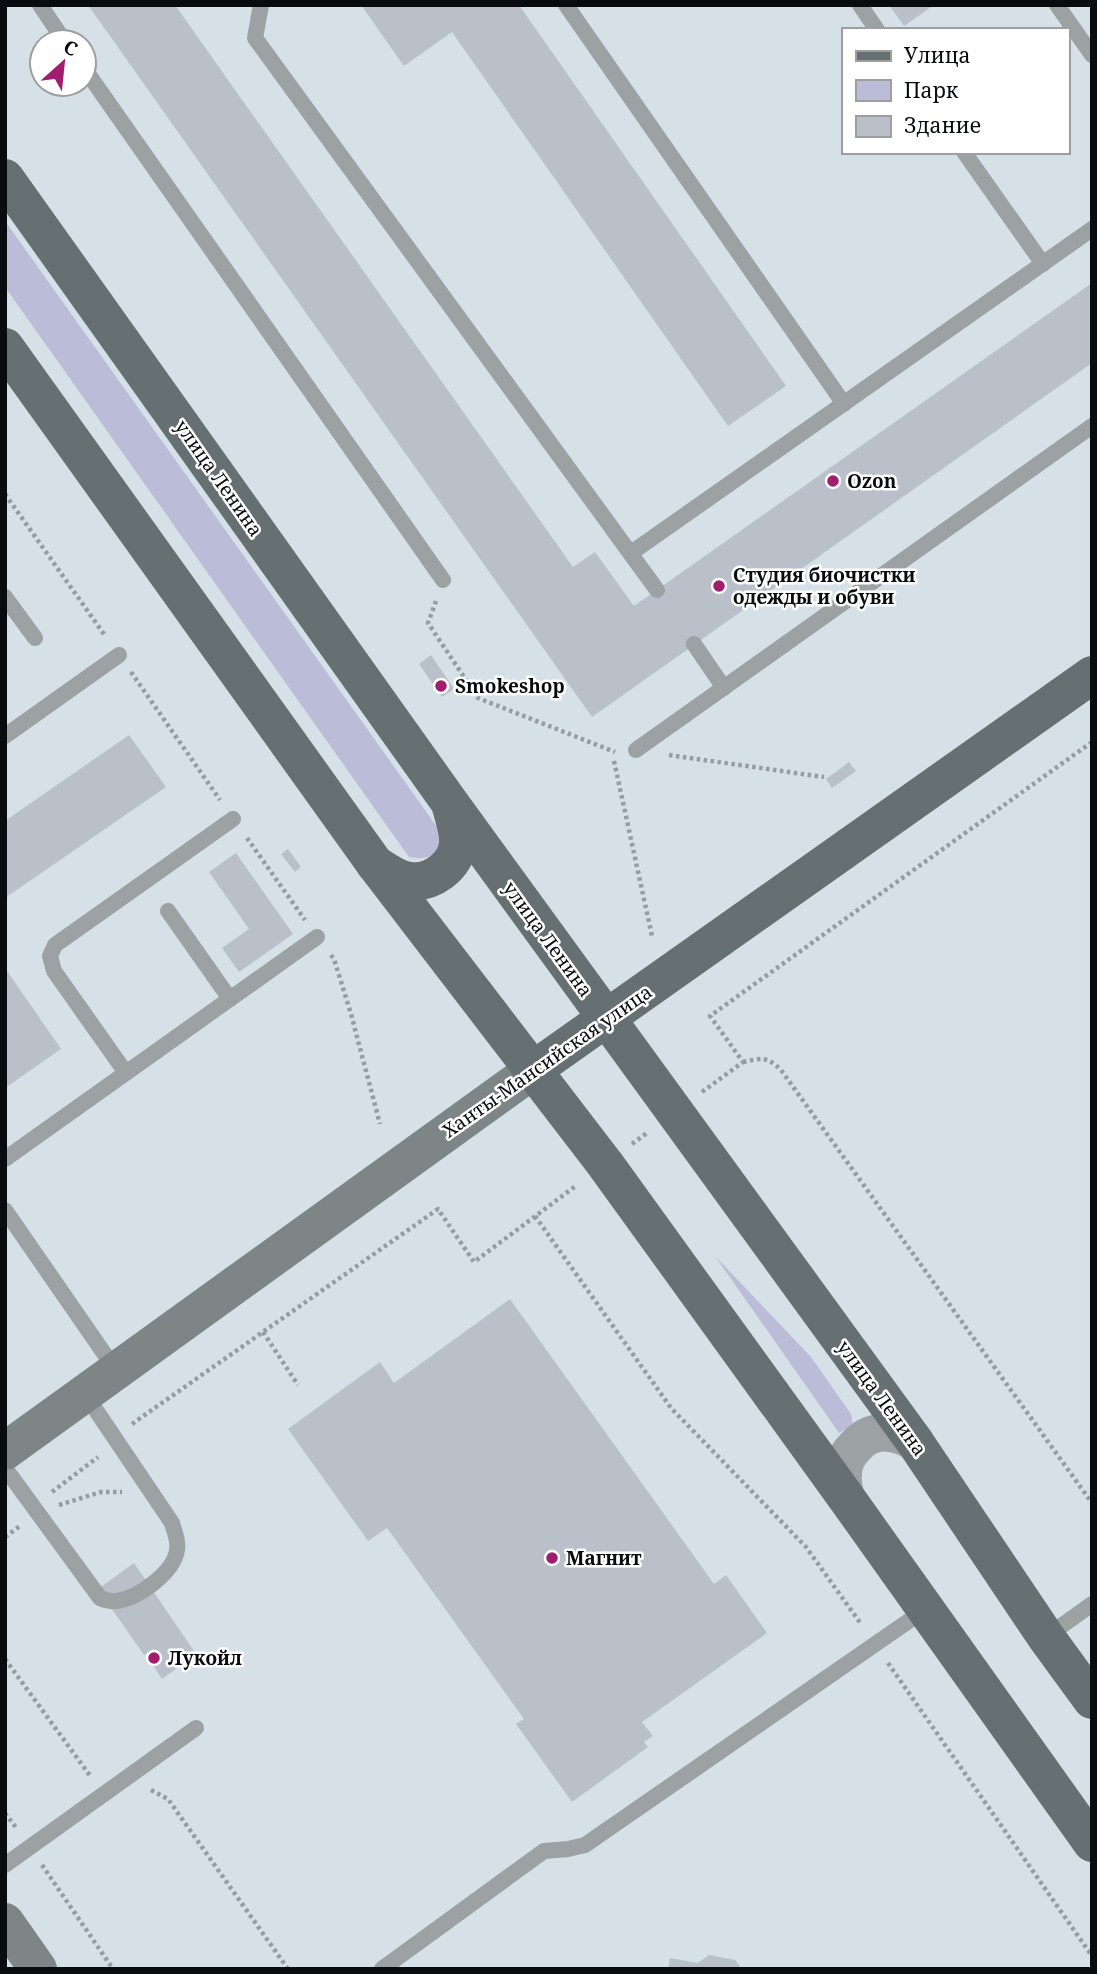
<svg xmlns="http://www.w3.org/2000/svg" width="1097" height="1974" font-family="'Noto Serif',serif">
<rect width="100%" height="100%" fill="#d6e0e7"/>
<g fill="#bbbdd8">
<path d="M5,221L442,834C439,855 429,861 409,857L5,287Z"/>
<polygon points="715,1256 811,1357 851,1414 853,1425 839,1433"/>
</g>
<g fill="#bac0ca">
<polygon points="88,5 175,5 573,567 595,552 634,606 1092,283 1092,363 592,717"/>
<polygon points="361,5 519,5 786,386 728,426 452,32 404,66"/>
<polygon points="889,5 934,5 904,26"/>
<polygon points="431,655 454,689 442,697 419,664"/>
<polygon points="129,735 166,787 5,898 5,821"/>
<polygon points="849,762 856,771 832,788 826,779"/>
<polygon points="288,849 301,867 295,872 281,854"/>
<polygon points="236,853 293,934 239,972 222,948 249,929 209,872"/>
<polygon points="5,968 61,1049 5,1088"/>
<polygon points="510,1299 714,1584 726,1575 767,1633 642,1722 653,1736 644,1742 648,1747 572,1802 516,1724 524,1719 387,1528 368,1541 288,1429 380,1362 394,1383"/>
<polygon points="134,1563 196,1654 162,1679 146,1655 155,1648 144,1655 98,1589"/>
<polygon points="709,1955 735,1960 742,1969 668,1969 670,1958 698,1963"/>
</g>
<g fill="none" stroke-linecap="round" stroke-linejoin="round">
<g stroke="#959ca2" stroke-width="4.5" stroke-dasharray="3.5 3.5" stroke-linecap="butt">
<polyline points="5,494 106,637"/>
<polyline points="436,601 428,623 478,698 615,752"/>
<polyline points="131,672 220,800"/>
<polyline points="669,755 824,777"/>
<polyline points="614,761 652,936"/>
<polyline points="247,838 305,920"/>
<polyline points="331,955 334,959 351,1014 380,1124"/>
<path d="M743,1062C762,1058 767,1056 781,1070L1092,1503"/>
<polyline points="702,1092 743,1062 710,1016 1092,742"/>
<polyline points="632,1144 647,1133"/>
<polyline points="535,1216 671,1408 806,1547 861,1624"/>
<polyline points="263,1332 298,1385"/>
<polyline points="132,1424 438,1209 474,1262 577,1185"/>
<polyline points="52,1492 98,1457"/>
<polyline points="59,1505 101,1492 122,1492"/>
<polyline points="5,1537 20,1526"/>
<polyline points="5,1659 91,1777"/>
<polyline points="888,1663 1092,1956"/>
<polyline points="151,1790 168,1799 288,1969"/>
<polyline points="5,1813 17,1829"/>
<polyline points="42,1865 113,1969"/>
</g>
<g stroke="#9ca2a3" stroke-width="16">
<polyline points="40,5 65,42"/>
<polyline points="261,5 255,38 657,590"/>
<polyline points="566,5 844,404"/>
<polyline points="860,5 877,30"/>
<polyline points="1057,5 1092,55"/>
<polyline points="84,68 443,580"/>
<polyline points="964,152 1043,264"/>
<polyline points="631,553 1092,229"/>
<polyline points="5,597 35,638"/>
<polyline points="694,644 724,688"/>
<polyline points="5,736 119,655"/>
<polyline points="636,750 1092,426"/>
<polyline points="168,911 230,999"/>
<polyline points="126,1073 54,971 50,956 55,945 233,819"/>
<polyline points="5,1159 317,937"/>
<polyline points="5,1210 117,1372"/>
<path d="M5,1468L100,1598C105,1600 111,1602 116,1601C138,1599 174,1572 177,1550C179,1541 174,1531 172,1523L85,1394"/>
<polyline points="1046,1637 1092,1604"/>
<polyline points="5,1865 196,1728"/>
<polyline points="382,1969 544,1851 568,1849 585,1845 926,1609"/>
</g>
<path stroke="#9ca2a3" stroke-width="38" d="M845,1496C844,1489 842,1481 843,1474C843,1464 847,1455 854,1448C871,1427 893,1430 915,1442"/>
<g stroke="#7d8587" stroke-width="38">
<polyline points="5,1451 533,1070"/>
<polyline points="5,1922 38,1969"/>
</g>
<g stroke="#667072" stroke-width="38">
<polyline points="5,178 450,803 915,1442 1046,1637 1092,1700"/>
<polyline points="5,347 375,864 605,1164 845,1496 1092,1843"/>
<path d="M375,864C386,871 397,880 410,881C431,884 456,866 458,844C459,831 454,819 451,807"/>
<polyline points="533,1070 1092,675"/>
</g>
</g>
<g fill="#a11e6f" stroke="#fff" stroke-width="2.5">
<circle cx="833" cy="481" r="7"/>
<circle cx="719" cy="586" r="7"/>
<circle cx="441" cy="686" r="7"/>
<circle cx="552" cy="1558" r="7"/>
<circle cx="154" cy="1658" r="7"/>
</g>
<g text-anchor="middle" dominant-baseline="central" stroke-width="5" stroke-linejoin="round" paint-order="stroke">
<g font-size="19" fill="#090c0e" stroke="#fff">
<text transform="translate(219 478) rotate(55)">улица Ленина</text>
<text transform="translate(548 939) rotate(54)">улица Ленина</text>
<text transform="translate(547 1061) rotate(-35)">Ханты-Мансийская улица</text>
<text transform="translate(882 1398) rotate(54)">улица Ленина</text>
</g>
<g font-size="19" font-weight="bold" fill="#090c0e" stroke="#fff" text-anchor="start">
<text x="847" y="481">Ozon</text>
<text x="733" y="575">Студия биочистки<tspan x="733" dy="22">одежды и обуви</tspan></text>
<text x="455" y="686">Smokeshop</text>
<text x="566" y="1558">Магнит</text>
<text x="168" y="1658">Лукойл</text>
</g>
</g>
<rect width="1097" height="1974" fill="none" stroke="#090c0e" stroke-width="14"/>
<rect x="842" y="28" width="228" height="126" fill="#ffffff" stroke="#9d9e9f" stroke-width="2"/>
<rect x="856" y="51" width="35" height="10" fill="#667072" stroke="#9d9e9f" stroke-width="2"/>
<text x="904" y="63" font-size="21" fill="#090c0e">Улица</text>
<rect x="856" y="80" width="35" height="21" fill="#bbbdd8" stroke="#9d9e9f" stroke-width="2"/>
<text x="904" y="98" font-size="21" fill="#090c0e">Парк</text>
<rect x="856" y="116" width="35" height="21" fill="#bac0ca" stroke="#9d9e9f" stroke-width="2"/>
<text x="904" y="133" font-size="21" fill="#090c0e">Здание</text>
<g transform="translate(63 63) rotate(27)"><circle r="33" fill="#ffffff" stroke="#9d9e9f" stroke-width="2"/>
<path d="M0-5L12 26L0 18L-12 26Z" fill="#a11e6f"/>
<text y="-10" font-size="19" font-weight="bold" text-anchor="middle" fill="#090c0e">С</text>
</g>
</svg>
